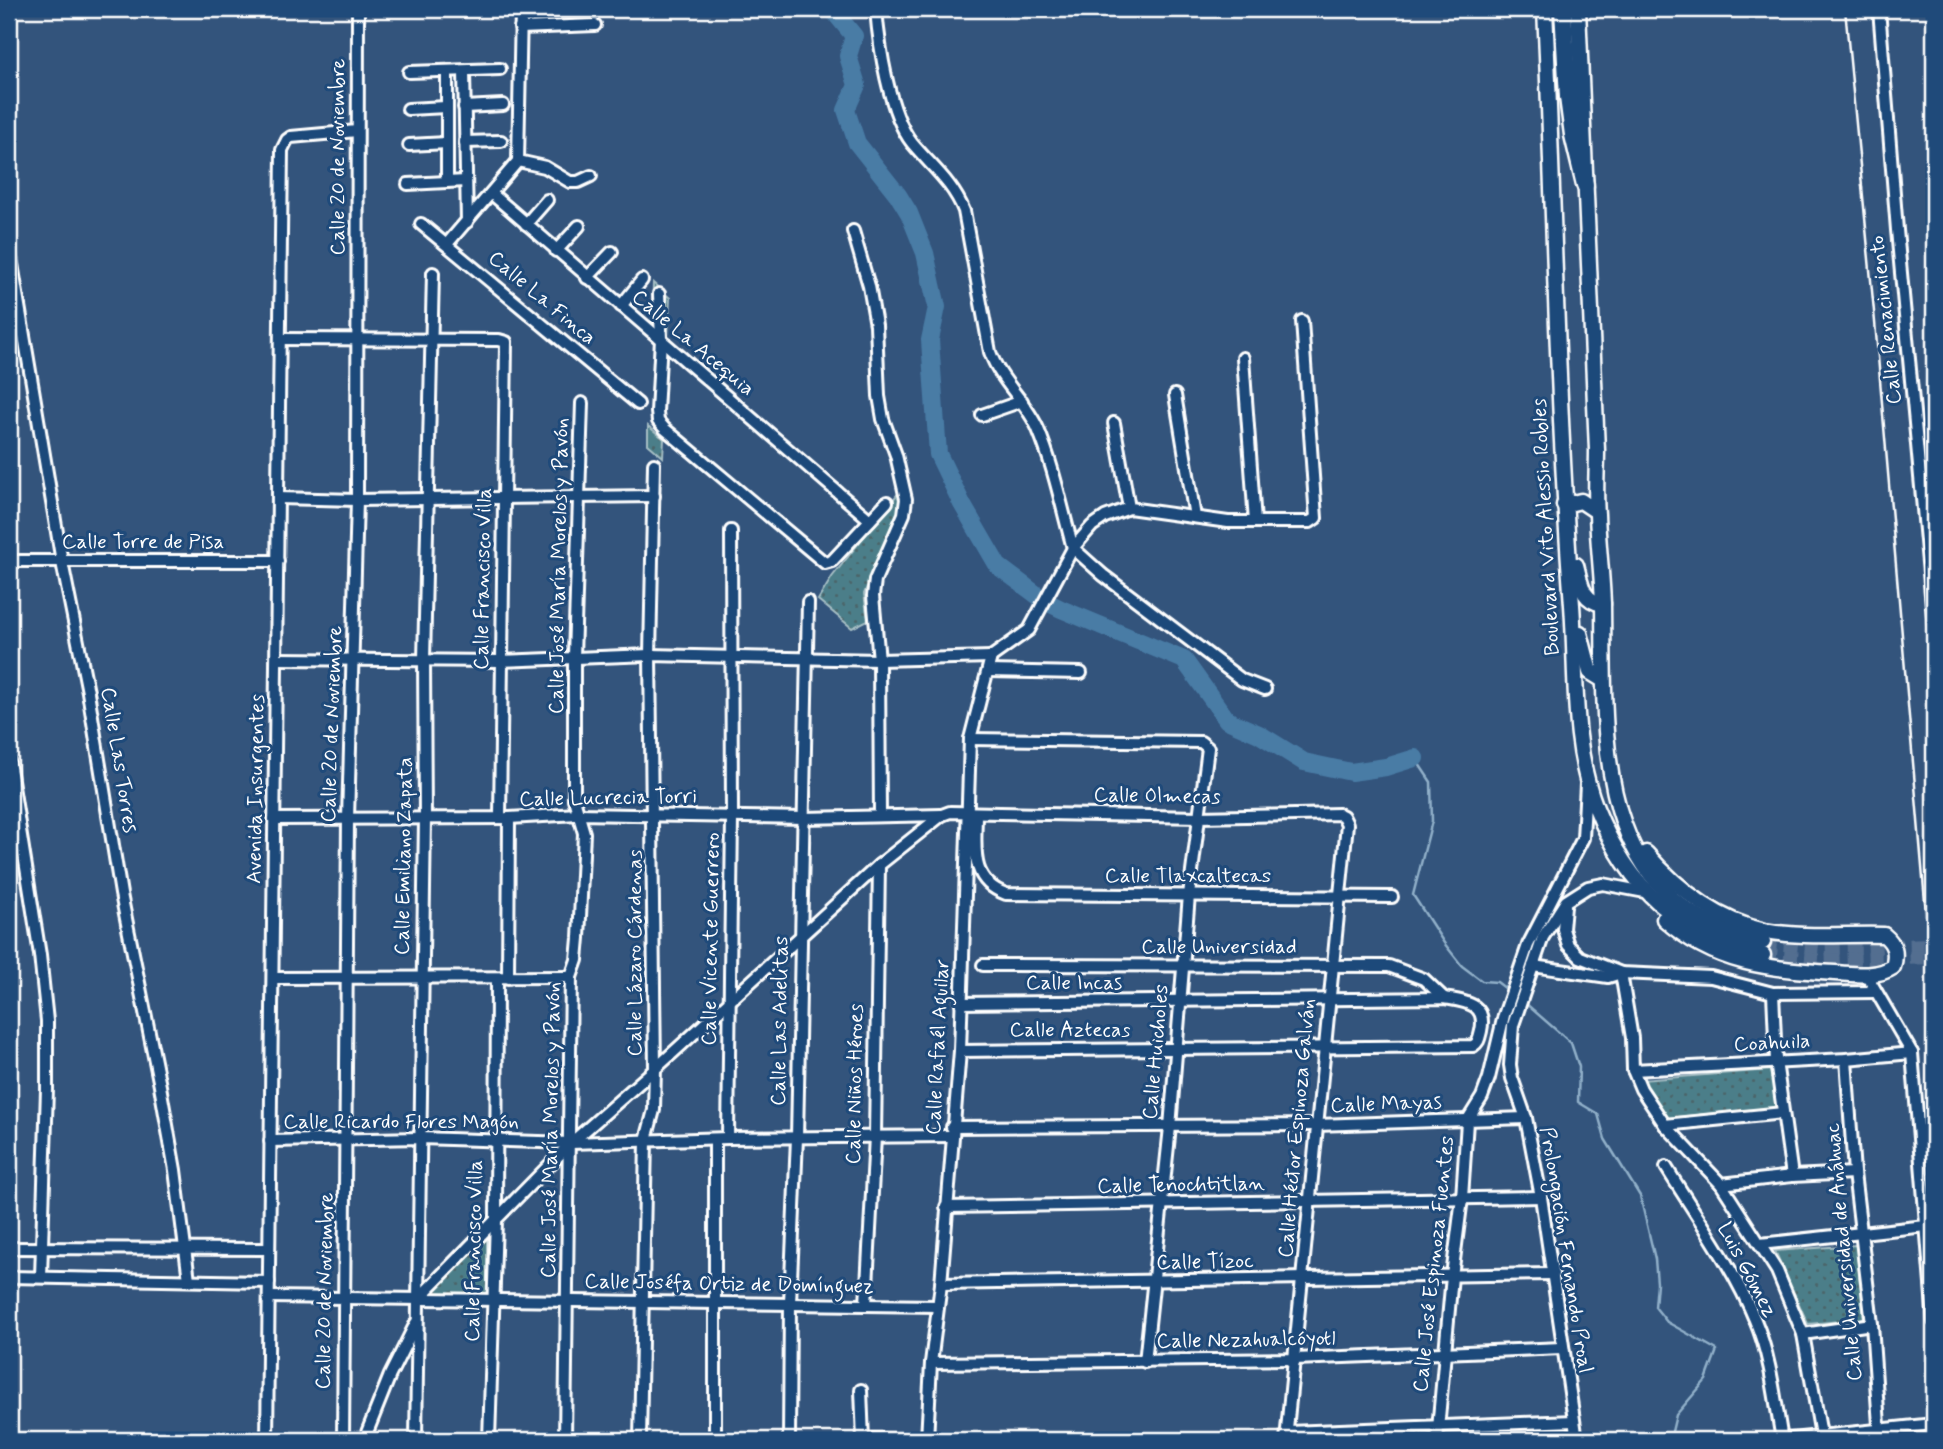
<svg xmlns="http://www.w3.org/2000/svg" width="1943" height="1449" font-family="Mynerve,sans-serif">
<defs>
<pattern id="green-dots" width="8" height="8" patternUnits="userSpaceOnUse" patternTransform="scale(1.75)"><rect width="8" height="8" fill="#4c7e89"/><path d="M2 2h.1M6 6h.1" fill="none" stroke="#4c656a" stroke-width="1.8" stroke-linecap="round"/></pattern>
</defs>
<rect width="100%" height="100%" fill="#33547c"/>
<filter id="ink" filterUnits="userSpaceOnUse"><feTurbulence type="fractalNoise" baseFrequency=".0143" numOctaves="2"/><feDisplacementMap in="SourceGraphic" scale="14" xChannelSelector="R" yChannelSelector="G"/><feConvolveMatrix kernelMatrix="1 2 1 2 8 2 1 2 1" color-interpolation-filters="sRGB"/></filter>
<g filter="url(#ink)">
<g fill="url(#green-dots)" stroke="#a6bec4" stroke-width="2">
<polygon points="653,283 670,298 668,336 652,322"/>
<polygon points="648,426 664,439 663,457 648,444"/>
<polygon points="900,491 904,500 864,594 868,620 852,628 818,600 832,577"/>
<polygon points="1770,1070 1779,1107 1665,1118 1640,1080"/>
<polygon points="487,1237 487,1294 430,1294"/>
<polygon points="1856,1245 1864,1319 1808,1324 1775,1251"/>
</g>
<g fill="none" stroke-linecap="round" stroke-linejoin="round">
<g stroke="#91b0c9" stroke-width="2.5">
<polyline points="1415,758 1431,782 1432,821 1413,895 1444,943 1462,966 1482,981 1497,982 1510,992"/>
<polyline points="1524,1002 1571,1043 1579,1067 1578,1102 1598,1114 1605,1139 1640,1196 1655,1259 1657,1283 1655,1307 1667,1322 1717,1350 1706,1380 1676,1415 1670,1440"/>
</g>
<polyline stroke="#487ba5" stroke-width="18" points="832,9 854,36 848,56 857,85 846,110 857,143 898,195 909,213 925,253 937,307 930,340 938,454 962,504 998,566 1045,601 1061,609 1184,660 1227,720 1259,734 1304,762 1351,772 1386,767 1415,758"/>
<g stroke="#526e90" stroke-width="14" stroke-dasharray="14 7" stroke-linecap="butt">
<polyline points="1763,942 1825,948 1934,945"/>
<polyline points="1763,955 1822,961 1934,957"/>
</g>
<defs>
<g id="minor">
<path d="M876,9C879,46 889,114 912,143C931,166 953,183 964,211L990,352C1000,381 1026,401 1038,429C1054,467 1062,509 1073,548"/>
<polyline points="1879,9 1897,230 1934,627"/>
<polyline points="520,28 595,25"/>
<polyline points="464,71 467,222"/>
<polyline points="409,72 500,69"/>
<polyline points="447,72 447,182"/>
<polyline points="464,107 503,105"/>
<polyline points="408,109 446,107"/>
<polyline points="465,142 501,141"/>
<polyline points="409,145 447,143"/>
<polyline points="518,161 545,167 570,182 578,182 591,176"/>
<polyline points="408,184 466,181"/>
<polyline points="492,194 870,520"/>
<polyline points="421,224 638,404"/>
<polyline points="526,224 547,200"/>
<polyline points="853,231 869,286 876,325 879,396 883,419 896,455 906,499 904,514 875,580 873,596 879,660 880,816"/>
<polyline points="447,244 518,161 521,9"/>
<polyline points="9,246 62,562 88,692 121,894 160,1086 175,1170 189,1280"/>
<polyline points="556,251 579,226"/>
<polyline points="587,278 612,252"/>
<polyline points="659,294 661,339 657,412 658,421 665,429 825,563 832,561 887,502"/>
<polyline points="621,306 642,280"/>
<polyline points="280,339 499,340 506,342 500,818"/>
<polyline points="1243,358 1255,522"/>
<polyline points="1175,395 1195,517"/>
<polyline points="982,415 1022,401"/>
<polyline points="1114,423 1129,508"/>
<polyline points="278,498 357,500 654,496"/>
<polyline points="1073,548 1103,575 1242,680 1265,689"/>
<polyline points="9,561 278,561"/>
<polyline points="991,657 1029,630 1073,548 1092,526 1105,517 1129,508 1228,522 1310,522 1316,518 1302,321"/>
<polyline points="277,659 500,661 650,655 879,660 991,657"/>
<polyline points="988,671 1081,673"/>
<polyline points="970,739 1201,742 1208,748 1189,895 1170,1127 1145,1362"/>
<polyline points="9,761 40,955 47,1021 47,1089 41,1277"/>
<path d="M976,813C976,847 968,880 1006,894L1392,897"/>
<polyline points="274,819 509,818 578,814 804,818 942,815"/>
<polyline points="1565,906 1563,929 1568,945 1580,957 1621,973 1711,977 1773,993 1875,992"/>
<polyline points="983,965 1389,966 1424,979 1444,998"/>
<polyline points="1533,966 1608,977 1621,973"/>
<polyline points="1621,973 1632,1038 1633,1070 1641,1089 1665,1125 1721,1184 1777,1271 1803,1334 1821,1435"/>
<polyline points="1866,974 1912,1053 1934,1321"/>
<polyline points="273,978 571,977"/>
<polyline points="508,978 509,818"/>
<polyline points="1773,993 1776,1061 1792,1176"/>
<path d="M960,1051L1473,1046C1479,1042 1479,1039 1481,1031C1487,1003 1466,1002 1444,998L961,1003"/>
<polyline points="1846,1059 1854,1173 1872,1324 1880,1440"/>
<polyline points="1633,1070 1846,1059 1912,1053"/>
<polyline points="1665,1125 1783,1113"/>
<polyline points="952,1127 1316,1125 1526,1118"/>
<polyline points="728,1138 732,817 731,531"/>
<polyline points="715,1139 715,1440"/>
<polyline points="270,1141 420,1138 571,1143 728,1138 952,1136"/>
<path d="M1666,1167C1695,1214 1735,1270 1755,1320C1771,1358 1775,1400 1782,1440"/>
<polyline points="1721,1184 1792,1176 1854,1173"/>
<polyline points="946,1207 1541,1197"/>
<polyline points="1760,1244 1926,1226"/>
<polyline points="9,1248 269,1249"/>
<polyline points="9,1277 269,1282"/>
<polyline points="941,1284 1553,1274"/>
<polyline points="269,1297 938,1306"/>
<polyline points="419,1298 571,1143 655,1069 879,865 942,815 950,812 1200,817 1339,814 1343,816 1347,824 1286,1440"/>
<polyline points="866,1305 875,1136 879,865"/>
<polyline points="1803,1334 1872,1324"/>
<polyline points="931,1363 1295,1359 1562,1348"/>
<polyline points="861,1390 863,1440"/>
<polyline points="1288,1432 1574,1421"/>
<polyline points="863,1439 930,1440"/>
<polyline points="267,1440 282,150 287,140 291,137 357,131"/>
<polyline points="343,1440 348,819 357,500 358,9"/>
<polyline points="364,1440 390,1375 416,1323"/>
<polyline points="416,1440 425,819 424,660 433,273"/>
<polyline points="489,1440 496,1220 497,978"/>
<polyline points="565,1440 571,977 577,960 579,938 584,833 574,799 574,657 582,403"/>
<polyline points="640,1440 646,1140 654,1110 655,1069 650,655 654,464"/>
<polyline points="789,1440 790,1303 797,1138 808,602"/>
<polyline points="927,1440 931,1363 941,1284 960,1051 970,739 991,657"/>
<polyline points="1437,1440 1452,1276 1462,1198 1467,1121 1482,1097 1489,1078 1504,1015 1528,945 1583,838 1586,784"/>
<polyline points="1577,1440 1541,1197 1526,1118 1512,1078 1510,1065 1513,1025 1543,937 1566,901 1588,887 1603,884 1645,892"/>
<polyline points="1782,1440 1934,1424"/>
</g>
<g id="major">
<path d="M1545,9C1554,207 1557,406 1572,605C1577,672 1571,744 1596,808C1628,888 1679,935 1763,955"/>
<path d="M1578,9L1597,450C1597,471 1595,493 1597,514C1598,544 1602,574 1603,604C1605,743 1591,902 1763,942"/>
<polyline points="1564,505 1581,501 1596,511"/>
<path d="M1576,565C1581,583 1581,601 1603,604"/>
<polyline points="1580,633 1590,672 1603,680"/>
<path d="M1646,853C1678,890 1716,920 1765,931C1801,938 1846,934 1884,935C1895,944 1897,953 1893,967C1876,978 1854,974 1835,973C1771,969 1715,965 1664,919"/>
</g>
<polyline id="highway" points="1563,9 1568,97 1573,135 1585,185"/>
</defs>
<use href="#minor" stroke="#fff" stroke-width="16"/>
<use href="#major" stroke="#fff" stroke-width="19"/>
<use href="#highway" stroke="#fff" stroke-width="21"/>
<use href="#minor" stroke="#1f4a7a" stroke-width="10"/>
<use href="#major" stroke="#1f4a7a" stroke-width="14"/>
<use href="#highway" stroke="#1f4a7a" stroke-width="16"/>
<polyline stroke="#fff" stroke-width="2.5" points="1845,9 1875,322 1934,1006"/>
</g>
</g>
<g text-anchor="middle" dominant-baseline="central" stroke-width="6" stroke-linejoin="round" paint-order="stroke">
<g font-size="21" fill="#fff" stroke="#1f4a7a">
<text transform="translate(338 157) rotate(-90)">Calle 20 de Noviembre</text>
<text transform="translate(542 298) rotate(40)">Calle La Finca</text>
<text transform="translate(1886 320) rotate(-96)">Calle Renacimiento</text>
<text transform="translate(693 343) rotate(40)">Calle La Acequia</text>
<text transform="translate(1546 527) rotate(-93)">Boulevard Vito Alessio Robles</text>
<text x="143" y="542">Calle Torre de Pisa</text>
<text transform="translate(559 566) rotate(-89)">Calle José María Morelos y Pavón</text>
<text transform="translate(483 579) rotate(-89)">Calle Francisco Villa</text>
<text transform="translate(332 724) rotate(-88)">Calle 20 de Noviembre</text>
<text transform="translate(119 760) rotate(81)">Calle Las Torres</text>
<text transform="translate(256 789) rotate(-89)">Avenida Insurgentes</text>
<text transform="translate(1157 796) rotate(1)">Calle Olmecas</text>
<text transform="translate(608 798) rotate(-1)">Calle Lucrecia Torri</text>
<text transform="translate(404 856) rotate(-89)">Calle Emiliano Zapata</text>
<text x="1188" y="876">Calle Tlaxcaltecas</text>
<text transform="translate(711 939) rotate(-89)">Calle Vicente Guerrero</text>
<text x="1219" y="947">Calle Universidad</text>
<text transform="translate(635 953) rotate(-90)">Calle Lázaro Cárdenas</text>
<text x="1074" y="983">Calle Incas</text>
<text transform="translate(780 1021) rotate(-89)">Calle Las Adelitas</text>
<text x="1070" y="1030">Calle Aztecas</text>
<text transform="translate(1772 1043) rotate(-3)">Coahuila</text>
<text transform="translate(938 1047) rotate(-87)">Calle Rafaél Aguilar</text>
<text transform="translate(1156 1052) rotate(-85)">Calle Huicholes</text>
<text transform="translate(855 1084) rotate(-89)">Calle Niños Héroes</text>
<text transform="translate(1386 1104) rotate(-2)">Calle Mayas</text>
<text x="401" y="1122">Calle Ricardo Flores Magón</text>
<text transform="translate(1297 1128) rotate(-85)">Calle Héctor Espinoza Galván</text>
<text transform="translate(551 1130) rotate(-89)">Calle José María Morelos y Pavón</text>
<text transform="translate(1181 1185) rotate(-1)">Calle Tenochtitlan</text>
<text transform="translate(1566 1250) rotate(81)">Prolongación Fernando Proal</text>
<text transform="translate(474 1251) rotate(-89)">Calle Francisco Villa</text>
<text transform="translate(1844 1252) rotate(-95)">Calle Universidad de Anáhuac</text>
<text transform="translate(1205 1262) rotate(-1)">Calle Tízoc</text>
<text transform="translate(1434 1264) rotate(-84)">Calle José Espinoza Fuentes</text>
<text transform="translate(1747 1270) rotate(62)">Luis Gómez</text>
<text transform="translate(729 1284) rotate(1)">Calle Joséfa Ortiz de Domínguez</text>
<text transform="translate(325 1291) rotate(-89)">Calle 20 de Noviembre</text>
<text transform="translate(1246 1340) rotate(-1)">Calle Nezahualcóyotl</text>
</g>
</g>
<rect width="1943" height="1449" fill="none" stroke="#1f4a7a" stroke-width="35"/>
<rect x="18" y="18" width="1908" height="1414" fill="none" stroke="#fff" stroke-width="2.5" filter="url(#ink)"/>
</svg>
